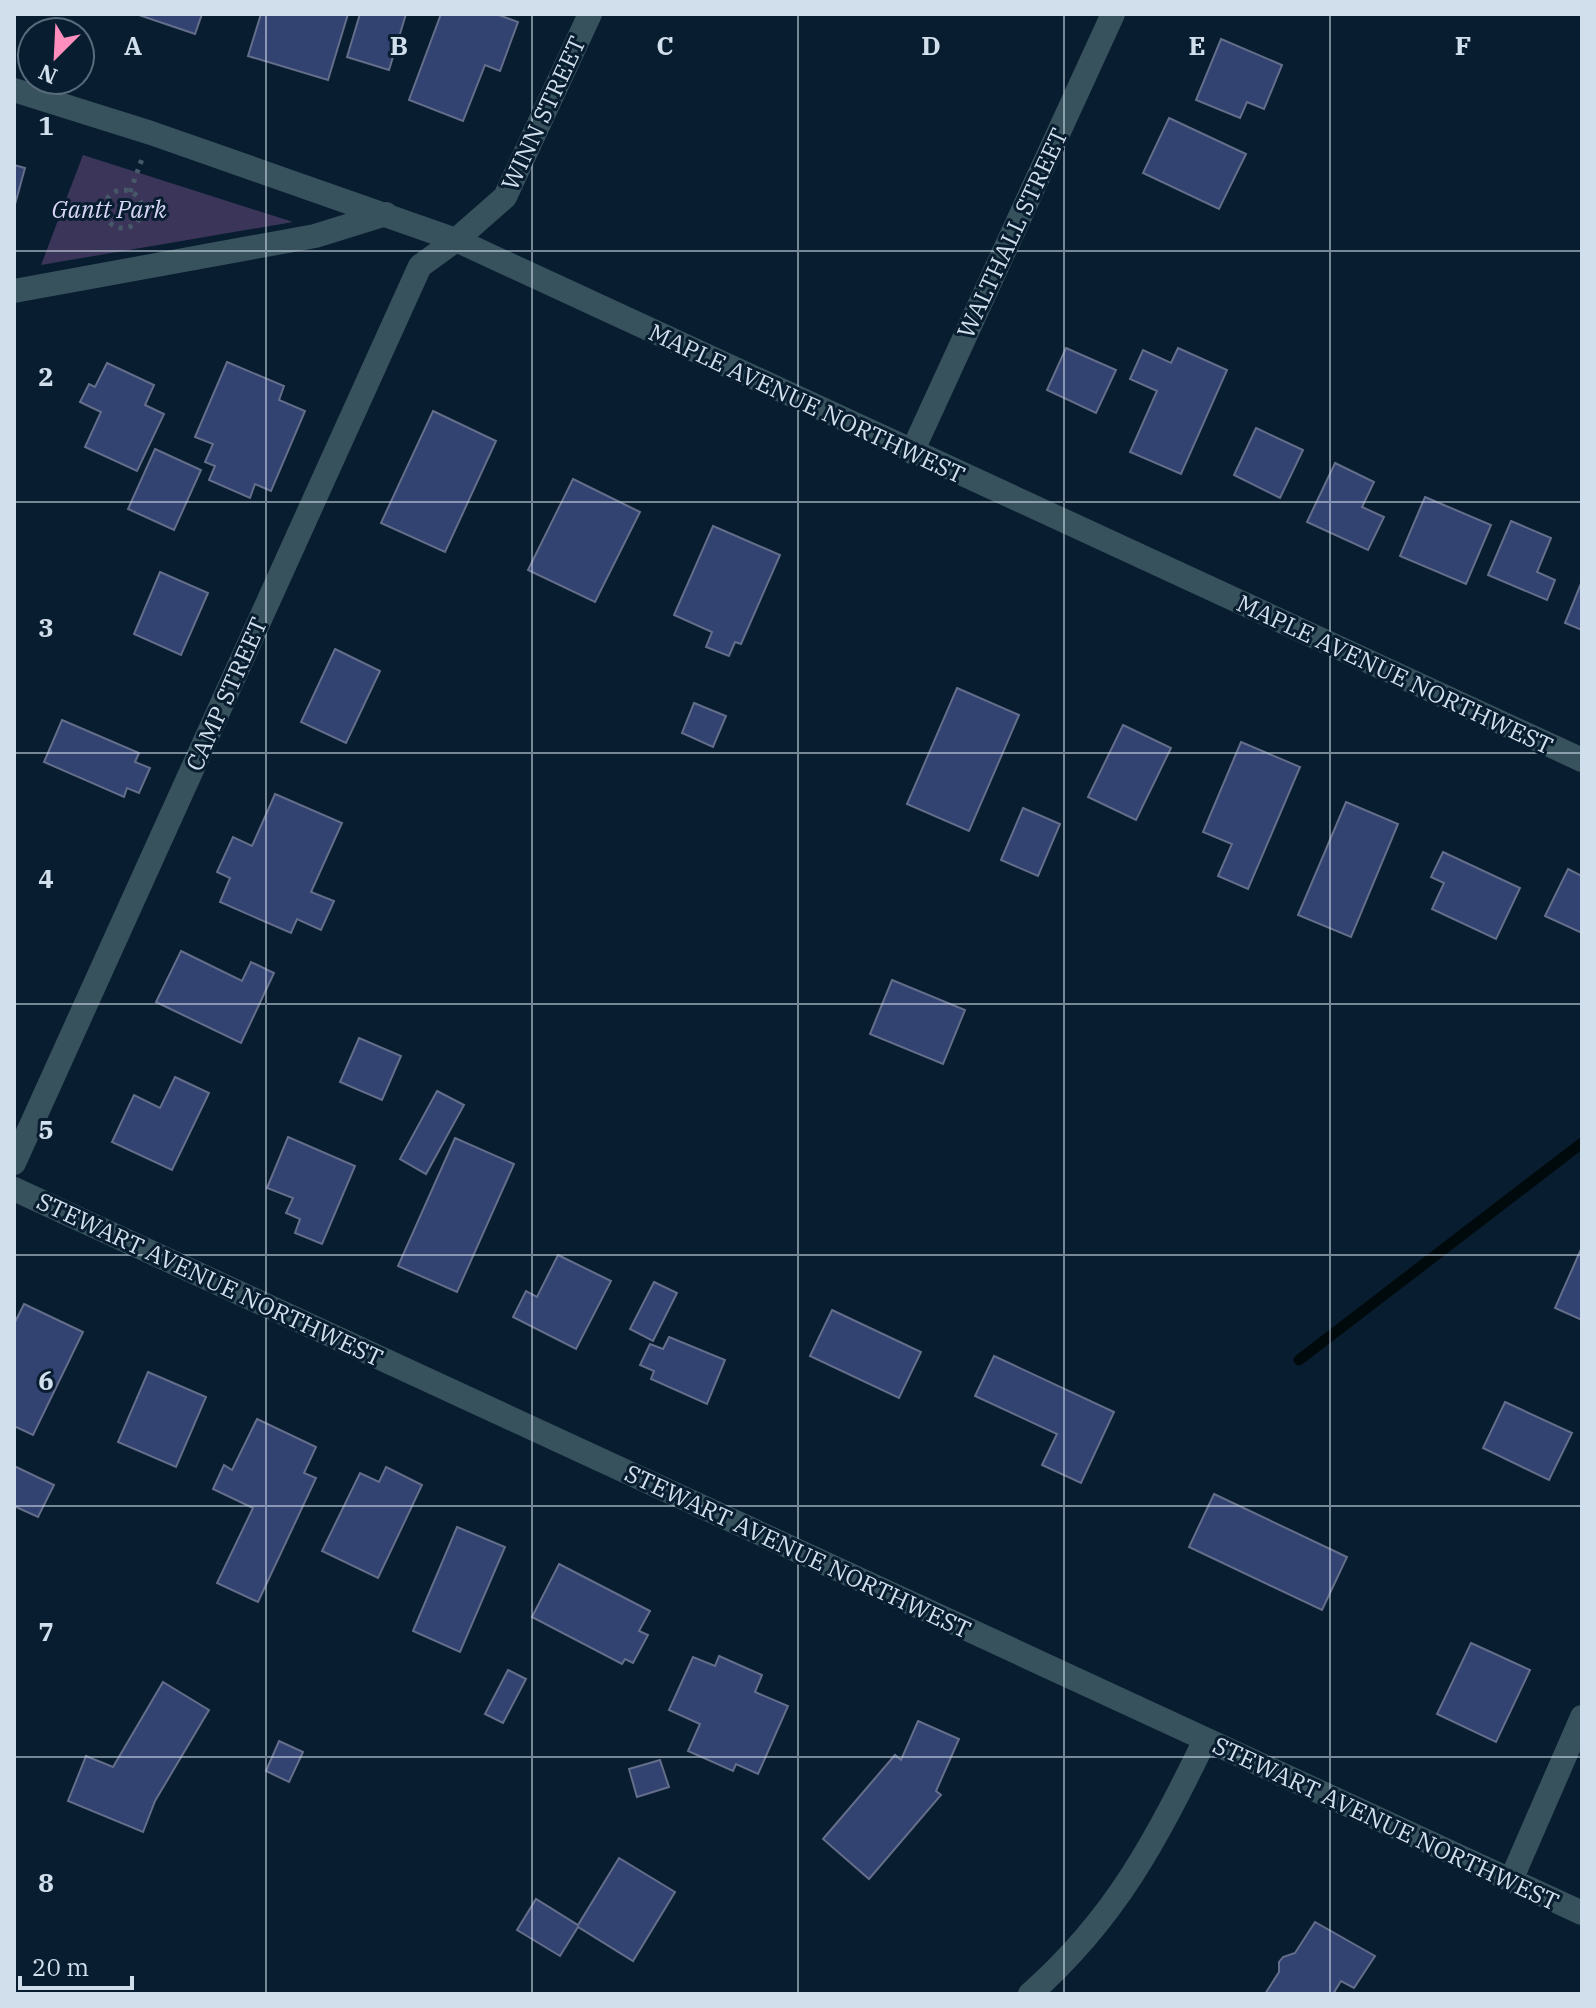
<svg xmlns="http://www.w3.org/2000/svg" width="1596" height="2008" font-family="'IBM Plex Serif',serif">
  <rect width="100%" height="100%" fill="#081e30"/>
  <polygon fill="#3a3559" points="83,155 293,222 41,265"/>
  <g fill="none" stroke-linecap="round" stroke-linejoin="round">
    <polyline stroke="#000a0c" stroke-width="11" points="1299,1360 1582,1143"/>
  </g>
  <g fill="#324271" stroke="#646e8a" stroke-width="2">
    <polygon points="136,14 202,14 195,34"/>
    <polygon points="261,14 348,14 328,80 248,56"/>
    <polygon points="360,14 406,14 389,70 347,57"/>
    <polygon points="441,14 496,14 518,22 500,71 485,65 463,121 409,100"/>
    <polygon points="1221,39 1282,65 1264,109 1247,102 1240,118 1196,100"/>
    <polygon points="1169,118 1246,154 1219,209 1143,173"/>
    <polygon points="14,165 25,168 14,208"/>
    <polygon points="1066,348 1116,370 1096,413 1047,390"/>
    <polygon points="1178,348 1227,370 1181,474 1130,452 1157,391 1130,379 1143,350 1171,363"/>
    <polygon points="227,362 284,386 279,400 305,411 271,491 255,484 250,498 209,480 215,466 205,462 213,444 195,437"/>
    <polygon points="107,363 154,385 145,405 164,414 137,471 85,447 101,412 80,402 89,384 95,387"/>
    <polygon points="433,411 496,441 445,552 381,523"/>
    <polygon points="1256,428 1303,450 1280,498 1234,475"/>
    <polygon points="155,449 201,470 174,530 128,509"/>
    <polygon points="1335,463 1374,482 1362,507 1384,517 1368,550 1307,522"/>
    <polygon points="573,479 640,512 595,602 528,570"/>
    <polygon points="1425,497 1491,525 1466,584 1400,556"/>
    <polygon points="1511,521 1551,538 1537,572 1555,580 1547,600 1488,575"/>
    <polygon points="713,526 780,555 741,644 735,642 729,656 706,647 712,632 674,615"/>
    <polygon points="160,572 208,593 181,655 134,634"/>
    <polygon points="1582,581 1582,630 1565,623"/>
    <polygon points="335,649 380,671 346,743 301,722"/>
    <polygon points="957,688 1019,715 969,831 907,804"/>
    <polygon points="694,703 726,716 713,747 682,733"/>
    <polygon points="62,720 139,753 135,762 150,768 139,793 127,788 124,797 44,762"/>
    <polygon points="1123,725 1171,748 1136,820 1088,797"/>
    <polygon points="1241,742 1300,767 1248,889 1218,876 1232,844 1203,832"/>
    <polygon points="275,794 342,823 311,892 334,901 321,930 297,919 291,933 220,902 230,878 217,872 233,837 252,846"/>
    <polygon points="1346,802 1398,824 1351,937 1298,915"/>
    <polygon points="1023,808 1060,824 1038,876 1001,860"/>
    <polygon points="1443,852 1520,888 1496,939 1432,909 1444,883 1431,877"/>
    <polygon points="1568,869 1582,876 1582,933 1545,916"/>
    <polygon points="181,951 242,981 251,962 274,973 241,1043 156,1002"/>
    <polygon points="892,980 965,1010 943,1064 870,1034"/>
    <polygon points="359,1038 401,1056 382,1100 340,1082"/>
    <polygon points="175,1077 209,1093 172,1170 112,1142 134,1095 160,1108"/>
    <polygon points="437,1091 464,1105 426,1174 400,1159"/>
    <polygon points="288,1137 355,1166 322,1244 295,1233 300,1219 286,1213 293,1198 267,1188"/>
    <polygon points="455,1138 514,1164 457,1292 398,1266"/>
    <polygon points="1582,1247 1582,1320 1555,1308"/>
    <polygon points="558,1255 611,1281 576,1349 513,1317 526,1291 537,1297"/>
    <polygon points="654,1282 677,1293 653,1341 630,1329"/>
    <polygon points="24,1304 83,1332 33,1435 14,1426 14,1324"/>
    <polygon points="832,1310 921,1352 899,1398 810,1356"/>
    <polygon points="669,1337 725,1360 707,1404 651,1379 654,1371 640,1365 650,1344 663,1349"/>
    <polygon points="994,1356 1114,1412 1081,1483 1042,1465 1057,1434 975,1396"/>
    <polygon points="148,1372 206,1397 176,1467 118,1442"/>
    <polygon points="1505,1402 1572,1433 1549,1480 1483,1448"/>
    <polygon points="257,1419 316,1447 304,1473 316,1478 258,1602 217,1583 253,1508 213,1489 224,1465 232,1470"/>
    <polygon points="14,1466 54,1485 38,1517 14,1506"/>
    <polygon points="386,1467 422,1485 378,1578 322,1551 360,1473 379,1482"/>
    <polygon points="1214,1494 1347,1557 1322,1610 1189,1547"/>
    <polygon points="457,1527 505,1547 460,1652 413,1631"/>
    <polygon points="559,1564 650,1611 639,1631 648,1635 633,1663 625,1659 622,1664 532,1617"/>
    <polygon points="1471,1643 1530,1670 1496,1742 1437,1714"/>
    <polygon points="719,1656 762,1675 755,1692 788,1706 758,1774 736,1764 733,1771 688,1751 700,1724 669,1710 693,1657 715,1666"/>
    <polygon points="508,1670 526,1679 503,1723 485,1714"/>
    <polygon points="163,1682 209,1710 155,1801 143,1832 68,1801 86,1756 113,1767"/>
    <polygon points="918,1721 959,1739 936,1791 941,1795 869,1879 823,1839 895,1755 901,1760"/>
    <polygon points="279,1741 303,1752 289,1782 266,1771"/>
    <polygon points="660,1760 669,1787 637,1797 629,1769"/>
    <polygon points="619,1858 675,1892 633,1961 578,1927 560,1956 517,1930 536,1899 578,1925"/>
    <polygon points="1315,1922 1375,1956 1354,1988 1341,1981 1333,1994 1265,1994 1279,1972 1279,1962 1283,1957 1295,1953"/>
  </g>
  <g fill="none" stroke-linecap="round" stroke-linejoin="round">
    <g stroke="#465969" stroke-width="5" stroke-dasharray="4 6" stroke-linecap="butt">
      <circle cx="123" cy="209" r="19"/>
      <polyline points="130,192 142,159"/>
    </g>
    <g stroke="#37525d" stroke-width="24">
      <polyline points="14,90 151,133 456,240 1582,760"/>
      <polyline points="14,291 315,236 386,214"/>
      <polyline points="912,452 1113,14"/>
      <polyline points="14,1163 420,266 456,240 505,197 590,14"/>
      <polyline points="14,1189 1582,1913"/>
      <polyline points="1511,1880 1582,1717"/>
      <path d="M 1030,1994 C 1116,1918 1156,1840 1205,1740"/>
    </g>
  </g>
  <path fill="none" stroke="#d1deeb" stroke-width="2" stroke-opacity="0.55" d="M 266,14 L 266,1994M 532,14 L 532,1994M 798,14 L 798,1994M 1064,14 L 1064,1994M 1330,14 L 1330,1994M 14,251 L 1582,251M 14,502 L 1582,502M 14,753 L 1582,753M 14,1004 L 1582,1004M 14,1255 L 1582,1255M 14,1506 L 1582,1506M 14,1757 L 1582,1757"/>
  <g text-anchor="middle" dominant-baseline="central" stroke-width="6" stroke-linejoin="round" paint-order="stroke">
    <g font-size="24" fill="#d1deeb" stroke="#081e30">
      <text transform="translate(543 113) rotate(-65)">WINN STREET</text>
      <text transform="translate(1012 233) rotate(-65)">WALTHALL STREET</text>
      <text transform="translate(807 403) rotate(25)">MAPLE AVENUE NORTHWEST</text>
      <text transform="translate(1395 674) rotate(25)">MAPLE AVENUE NORTHWEST</text>
      <text transform="translate(226 694) rotate(-66)">CAMP STREET</text>
      <text transform="translate(210 1279) rotate(25)">STEWART AVENUE NORTHWEST</text>
      <text transform="translate(798 1551) rotate(25)">STEWART AVENUE NORTHWEST</text>
      <text transform="translate(1386 1823) rotate(25)">STEWART AVENUE NORTHWEST</text>
    </g>
    <g font-size="24" font-style="italic" fill="#d8d5f6" stroke="#081e30">
      <text x="109" y="209">Gantt Park</text>
    </g>
  </g>
  <g font-size="26" text-anchor="middle" font-weight="bold" fill="#d1deeb" stroke="#081e30" stroke-width="6" stroke-linejoin="round" paint-order="stroke">
    <text x="133" y="55">A</text>
    <text x="399" y="55">B</text>
    <text x="665" y="55">C</text>
    <text x="931" y="55">D</text>
    <text x="1197" y="55">E</text>
    <text x="1463" y="55">F</text>
    <text x="46" y="135">1</text>
    <text x="46" y="386">2</text>
    <text x="46" y="637">3</text>
    <text x="46" y="888">4</text>
    <text x="46" y="1139">5</text>
    <text x="46" y="1390">6</text>
    <text x="46" y="1641">7</text>
    <text x="46" y="1892">8</text>
  </g>
  <rect width="1596" height="2008" fill="none" stroke="#d1deeb" stroke-width="32"/>
  <g transform="translate(56 56) rotate(204)"><circle r="38" fill="#081e30" stroke="#586b7b" stroke-width="2"/>
  <path d="M0-6L14 30L0 20L-14 30Z" fill="#fe8ebd"/>
  <text y="-12" font-size="22" font-weight="bold" text-anchor="middle" fill="#d1deeb">N</text>
  </g>
  <path d="M20 1976v12h112v-12" fill="none" stroke="#d1deeb" stroke-width="4"/>
  <text x="32" y="1976" font-size="24" fill="#d1deeb" stroke="#081e30" stroke-width="6" paint-order="stroke">20 m</text>
</svg>
